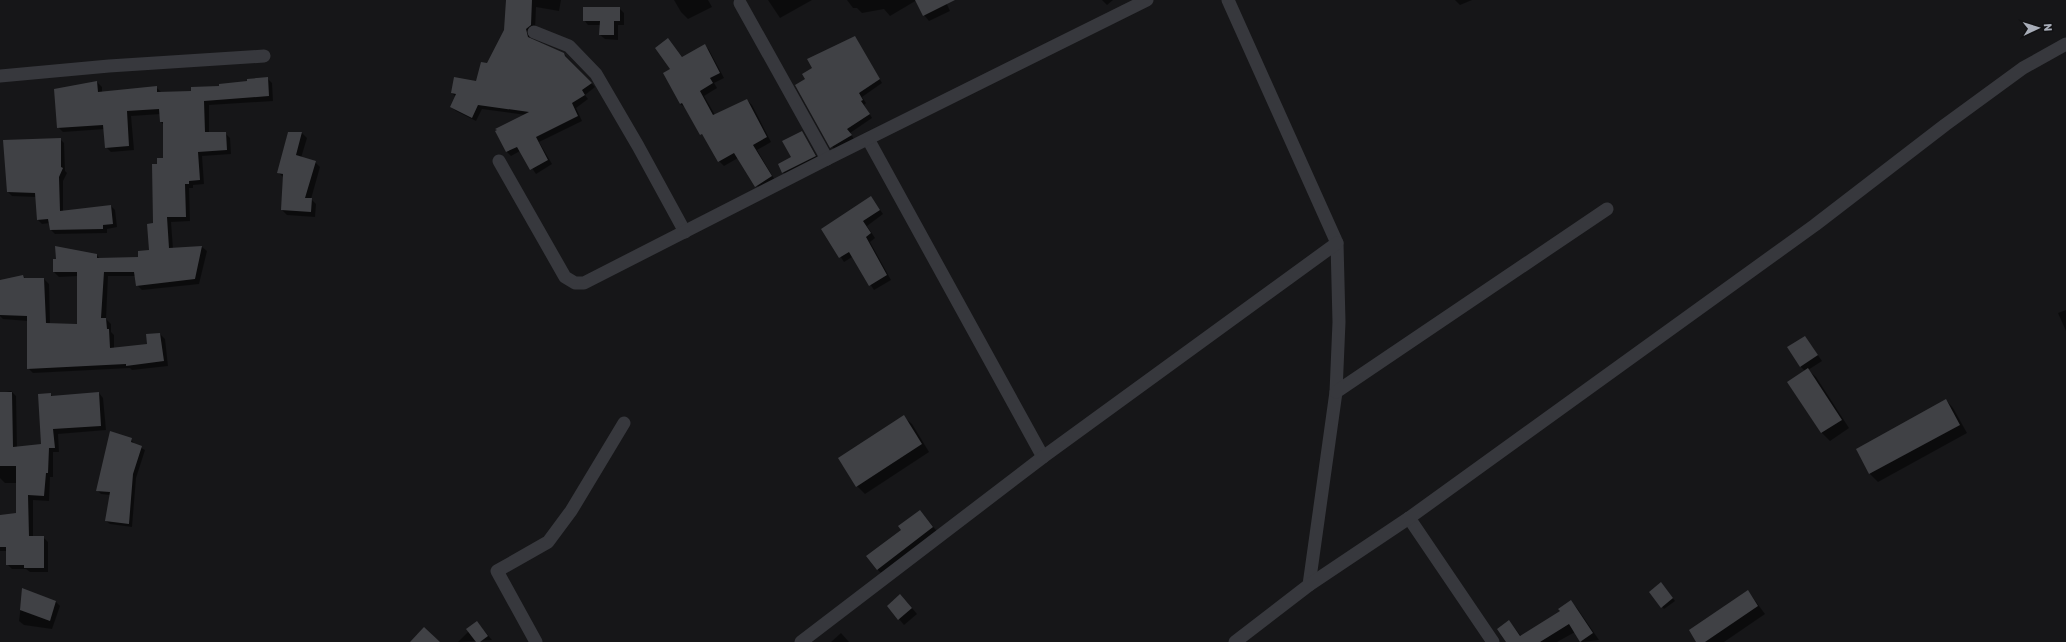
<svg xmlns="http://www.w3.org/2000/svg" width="2066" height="642" font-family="Rubik,sans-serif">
  <rect width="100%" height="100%" fill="#161618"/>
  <g fill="#0007">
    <polygon points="507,0 561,0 559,11 536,7 535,30 531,33 530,38 564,54 595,87 585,95 588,99 576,108 582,121 539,142 552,164 536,174 520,151 511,156 506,151 526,115 482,109 476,121 456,111 451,107 456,97 452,93 477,82 488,64 505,30"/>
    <polygon points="674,0 708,0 712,7 688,19 681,12"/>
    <polygon points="768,0 812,0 780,18"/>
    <polygon points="847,0 945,0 950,11 929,21 924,15 917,0 890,16 884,9 862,13 857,8 853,8"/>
    <polygon points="1102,0 1113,0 1107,5"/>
    <polygon points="1455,0 1472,0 1460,5"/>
    <polygon points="619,8 624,13 624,25 618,25 618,40 605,39 600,35 600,25 588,25 584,20"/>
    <polygon points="855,37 882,83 862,97 866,103 864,105 872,118 850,133 854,139 835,151 796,85 806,79"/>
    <polygon points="668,39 683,58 705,45 709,50 724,78 714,83 717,88 704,96 715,115 747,100 752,105 771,142 757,150 776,182 761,191 738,158 724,166 719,161 686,108 680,104 672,70"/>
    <polygon points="267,78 272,83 273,101 209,105 209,133 225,133 230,138 231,154 202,156 204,184 193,185 193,188 189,188 190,221 171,222 173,249 202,247 207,251 199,284 142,290 137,285 135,276 108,276 106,319 111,324 111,332 114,335 114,349 148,345 147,335 160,334 165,339 168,366 132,370 130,368 33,373 28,368 28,321 3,319 0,316 0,281 23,276 26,279 44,279 49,284 50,324 78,325 78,276 59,277 54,272 97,255 100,259 139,258 150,251 154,224 158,165 164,159 164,125 161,122 161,114 131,116 134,150 111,152 106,147 105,129 63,132 58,127 97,82 102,87 102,93 156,87 161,92 192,92"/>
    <polygon points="802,132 819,160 787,176 783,172 792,158"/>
    <polygon points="288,133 302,133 307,138 301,158 315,162 320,167 311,199 316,204 315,217 287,215 282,210 283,177 278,172"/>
    <polygon points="60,139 64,143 65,171 67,173 63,181 63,212 111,206 115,210 117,227 107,229 107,233 55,234 51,230 50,223 42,224 38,220 36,197 12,196 8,192 4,141"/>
    <polygon points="871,197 883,214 867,226 875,238 870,242 891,280 874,290 852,257 844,262 822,229"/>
    <polygon points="2066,310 2066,331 2058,313"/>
    <polygon points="1805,337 1822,361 1808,370 1816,377 1849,428 1830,441 1822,433 1789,382 1805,371 1800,366"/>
    <polygon points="11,391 16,396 17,448 42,445 50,394 53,397 99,393 103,398 106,430 58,434 59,452 53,452 53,477 50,477 49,501 33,500 33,537 43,537 48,542 48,572 30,572 26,569 12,569 7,564 7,551 0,551 0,516 17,514 17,483 5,483 0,478 0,393"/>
    <polygon points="1946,400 1953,408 1967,433 1878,482 1870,474 1857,449"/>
    <polygon points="904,417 912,424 929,452 865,494 857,486"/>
    <polygon points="131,439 134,444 145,450 136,478 132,527 110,524 106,521 110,495 101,494 97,490"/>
    <polygon points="920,511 940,535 885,577 877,569 902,530"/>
    <polygon points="1663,586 1675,601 1664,609 1650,592"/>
    <polygon points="23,589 56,602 60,606 52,629 24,625 19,621"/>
    <polygon points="1748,591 1765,614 1724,642 1698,642"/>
    <polygon points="906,601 917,614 904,625 888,606"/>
    <polygon points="1570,601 1577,608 1599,640 1582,642 1575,632 1557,642 1508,642 1509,621 1521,636 1561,611"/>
    <polygon points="477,622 492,640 458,642 469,631"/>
    <polygon points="841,633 849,642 831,642"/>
  </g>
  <g fill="#404145">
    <polygon points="506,0 532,0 531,25 526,29 528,37 564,53 565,56 592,83 582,90 585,95 572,103 578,116 536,137 548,160 530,170 517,147 506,152 495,131 497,130 495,129 529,112 478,105 472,118 450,107 456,94 451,93 454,77 476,81 481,62 487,63 504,30"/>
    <polygon points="915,0 955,0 923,16"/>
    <polygon points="583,7 620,7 620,21 614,21 614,35 599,35 600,21 583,21"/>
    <polygon points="855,36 880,79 859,93 863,100 861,101 870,114 847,129 852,135 830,148 795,85 805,79 802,74 812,68 807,59"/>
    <polygon points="668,38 682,57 705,44 720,73 710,78 713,83 700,91 713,115 747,99 767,137 753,145 772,176 755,187 734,153 718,162 702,134 700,135 682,103 680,104 663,73 670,69 655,48"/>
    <polygon points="268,77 269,96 204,101 205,132 226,132 227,150 198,152 200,180 189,181 189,184 185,184 186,217 167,217 169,248 202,246 195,279 136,286 134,272 104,272 101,318 106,318 107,329 109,329 110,348 147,344 146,334 160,333 164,361 126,366 126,364 27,369 27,316 0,315 0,280 23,275 24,278 44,278 46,323 77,324 77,272 53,272 53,259 56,259 55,246 97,254 97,258 138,257 138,251 149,250 147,224 153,223 152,164 157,164 157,158 163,158 163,122 160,122 159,109 127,111 129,146 105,148 103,125 57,128 54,89 97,81 98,92 157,86 157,92 191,91 191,87 219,86 219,84 247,81 247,79"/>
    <polygon points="802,131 816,156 782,173 778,164 791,157 782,141"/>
    <polygon points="288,132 302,132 296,155 316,161 305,198 312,198 311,212 281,210 283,174 277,173"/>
    <polygon points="61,138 61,167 63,168 59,177 60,211 111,205 113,224 103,225 103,229 50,230 48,219 37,220 35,193 7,192 3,140"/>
    <polygon points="871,196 880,210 863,221 871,233 866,237 887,275 869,286 849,252 839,258 821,229"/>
    <polygon points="1805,336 1818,355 1800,367 1787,347"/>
    <polygon points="1808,368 1842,420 1821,433 1787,382"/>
    <polygon points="0,392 12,392 13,447 41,444 38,394 51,393 51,396 99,392 101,426 53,429 55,448 49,448 48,473 46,473 44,496 28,495 29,536 44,536 44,568 24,568 24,565 6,565 6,547 0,547 0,515 16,513 16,466 0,466"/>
    <polygon points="1946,399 1960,425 1869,474 1856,449"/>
    <polygon points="904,415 922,444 856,487 838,458"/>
    <polygon points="110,431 132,438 131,442 142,446 133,474 129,524 105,521 110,492 96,491"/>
    <polygon points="920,510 933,527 877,570 866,556 901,530 898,526"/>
    <polygon points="1661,582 1673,598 1661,608 1649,592"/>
    <polygon points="22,588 56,601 50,621 20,610"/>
    <polygon points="1748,590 1758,606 1705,642 1696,642 1689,630"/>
    <polygon points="900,594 912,608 898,620 887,606"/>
    <polygon points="1571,600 1593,633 1580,642 1569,624 1540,642 1506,642 1497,629 1509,620 1520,636 1560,611 1558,609"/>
    <polygon points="477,621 488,636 480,642 476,642 466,629"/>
    <polygon points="424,627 440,642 410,642"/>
  </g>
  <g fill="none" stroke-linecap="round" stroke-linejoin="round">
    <g stroke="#37383d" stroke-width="13">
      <polyline points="1228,0 1337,243 1339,322 1336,392 1309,585"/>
      <polyline points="740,3 827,159"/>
      <polyline points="534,32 569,46 596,74 638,146 685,232"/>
      <polyline points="0,76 109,66 264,56"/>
      <polyline points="868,139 1043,457"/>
      <polyline points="499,161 565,277 575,283 584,283 827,159 1147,0"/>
      <polyline points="1336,392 1607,209"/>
      <polyline points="1409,518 1493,642"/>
      <polyline points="536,642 497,571 548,542 571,511 624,423"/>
      <polyline points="801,642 1043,457 1337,243"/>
      <polyline points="1235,642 1309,585 1409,518 1815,225 1945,125 2023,68 2066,44"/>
    </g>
  </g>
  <g transform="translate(2038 28) rotate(86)" stroke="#111113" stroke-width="3" paint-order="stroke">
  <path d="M0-3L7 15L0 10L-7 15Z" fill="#a8adb8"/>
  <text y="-6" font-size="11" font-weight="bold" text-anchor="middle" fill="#a8adb8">N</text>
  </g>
</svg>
